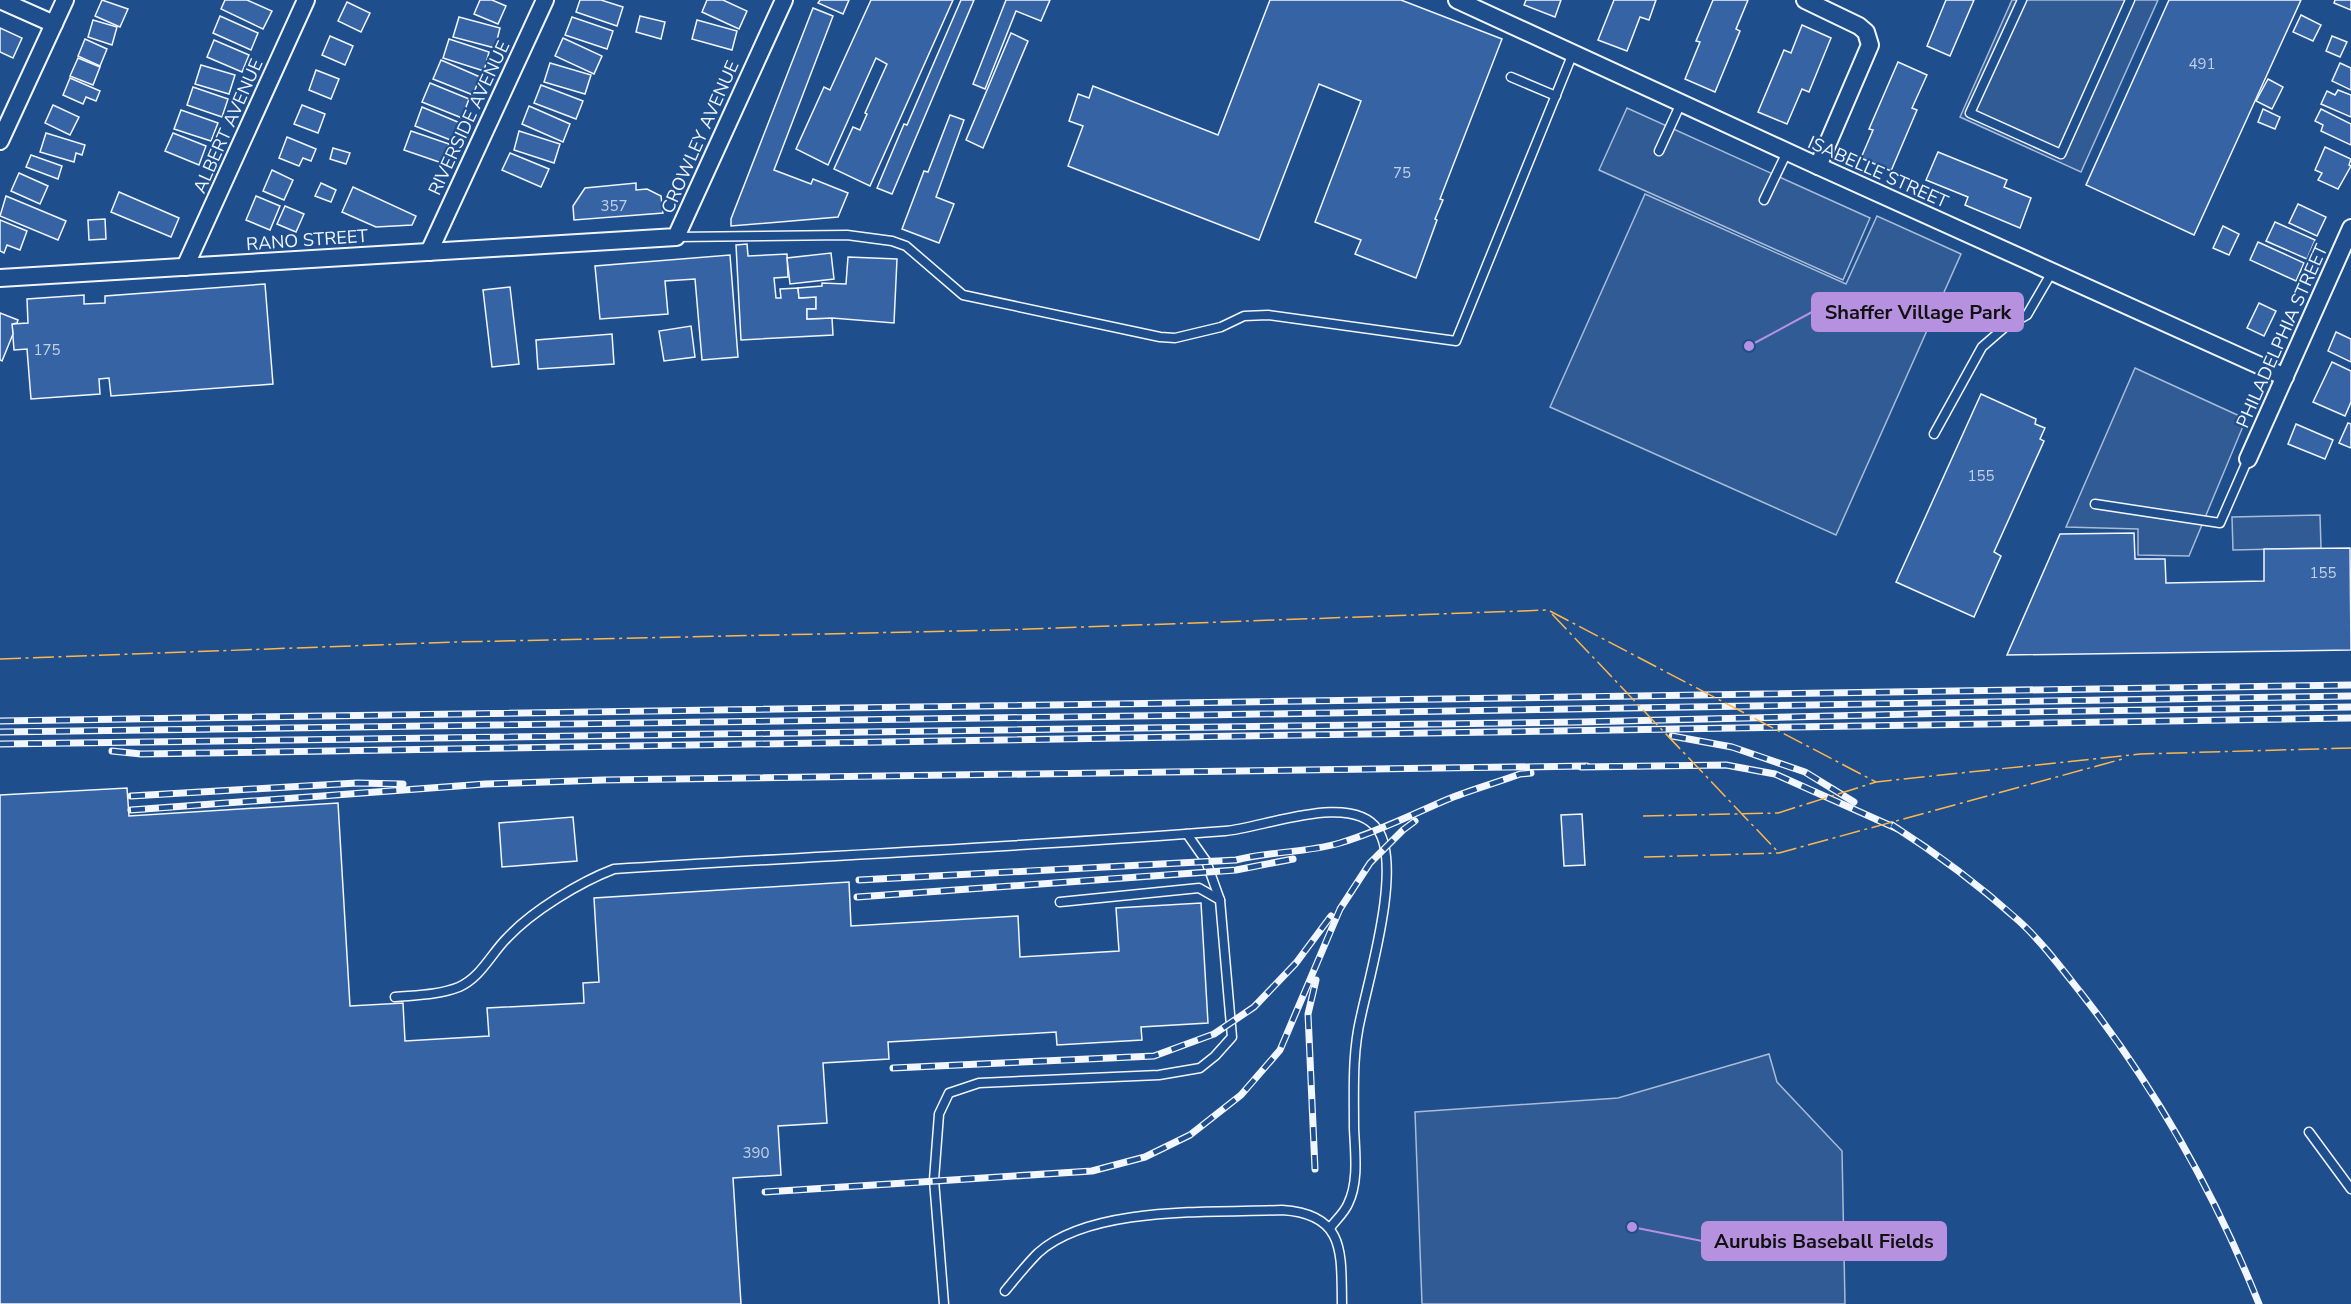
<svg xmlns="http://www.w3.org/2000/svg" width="2351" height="1304" font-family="'Nunito Sans',sans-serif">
  <rect width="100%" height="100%" fill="#1f4e8c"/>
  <g fill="#305b95" stroke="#a8bbd7" stroke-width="1.5">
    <polygon points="2012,0 2158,0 2081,172 1960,117"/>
    <polygon points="1627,108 1870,218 1843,280 1599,170"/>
    <polygon points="1645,194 1846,284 1877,216 1961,254 1836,535 1550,407"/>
    <polygon points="2135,368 2246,419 2189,556 2138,555 2138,529 2066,527"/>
    <polygon points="2320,515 2321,548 2233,550 2232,517"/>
    <polygon points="1769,1054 1777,1082 1842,1151 1845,1304 1422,1304 1415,1112 1618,1098"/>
  </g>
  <g fill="#3563a3" stroke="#f2f6ff" stroke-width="1.5">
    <polygon points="102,0 128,9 120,27 95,16"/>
    <polygon points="225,0 247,0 272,11 263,29 221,9"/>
    <polygon points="480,0 492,0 506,6 498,24 474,14"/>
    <polygon points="580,0 601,0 623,7 617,26 576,12"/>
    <polygon points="707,0 723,0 747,11 739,29 702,12"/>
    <polygon points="820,0 849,0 843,14 818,3"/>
    <polygon points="871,0 953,0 870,186 834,169 853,127 860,130 867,114 865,113 887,64 876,58 828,165 796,149 824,87 830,90"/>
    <polygon points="961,0 974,0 892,194 877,188 904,124 907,125"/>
    <polygon points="1006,0 1050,0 1041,21 1016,11 985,89 973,84"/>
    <polygon points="1270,0 1401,0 1502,39 1440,199 1443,200 1435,219 1437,220 1416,278 1355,254 1361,240 1315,222 1361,101 1319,84 1259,240 1068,166 1083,126 1069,121 1078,94 1089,98 1093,86 1218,135"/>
    <polygon points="1526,0 1561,0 1555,17 1524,5"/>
    <polygon points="1614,0 1656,0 1649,20 1640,17 1627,51 1598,40"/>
    <polygon points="1713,0 1748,0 1736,29 1740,31 1715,92 1685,79 1700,42 1696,41"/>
    <polygon points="1946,0 1974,0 1950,56 1927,46"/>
    <polygon points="2169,0 2301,0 2194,235 2086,185"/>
    <polygon points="2335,0 2351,0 2351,10 2334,3"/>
    <polygon points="347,2 370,13 361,32 338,21"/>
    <polygon points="813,8 833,16 774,170 811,184 813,179 848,193 838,217 731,226 731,219"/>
    <polygon points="2301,15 2321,25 2313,41 2293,32"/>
    <polygon points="220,16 258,33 251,50 213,33"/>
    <polygon points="640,16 665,22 661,39 636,32"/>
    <polygon points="459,17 500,28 495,48 453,37"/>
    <polygon points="572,17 613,31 607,49 565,35"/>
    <polygon points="93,20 117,27 112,45 88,37"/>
    <polygon points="697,20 737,31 732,50 692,39"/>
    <polygon points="1802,25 1831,38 1809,92 1802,89 1787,124 1758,112 1784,50 1791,53"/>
    <polygon points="0,28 22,38 13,58 0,52"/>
    <polygon points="1011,33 1028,41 983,148 966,140"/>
    <polygon points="330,36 353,46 345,65 322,55"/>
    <polygon points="2332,36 2347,42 2340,57 2326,51"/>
    <polygon points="563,38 602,56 594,74 555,56"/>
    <polygon points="85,39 107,49 100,66 78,56"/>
    <polygon points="449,39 489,52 484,71 443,58"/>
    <polygon points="214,40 249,55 242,72 207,57"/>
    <polygon points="78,58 100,67 93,85 70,76"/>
    <polygon points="441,60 480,77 473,95 433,79"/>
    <polygon points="1898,62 1927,75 1912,108 1917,110 1891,171 1861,158 1873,130 1869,129"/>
    <polygon points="550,63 591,75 585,94 544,82"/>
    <polygon points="2340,63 2351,68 2351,90 2332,81"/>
    <polygon points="201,65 235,75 229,94 195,84"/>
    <polygon points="316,70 339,79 331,99 309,90"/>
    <polygon points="70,78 100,91 96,101 86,97 83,104 63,95"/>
    <polygon points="2268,79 2283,87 2272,109 2256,101"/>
    <polygon points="430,83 469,99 462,118 422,102"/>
    <polygon points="541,85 583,101 576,119 534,103"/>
    <polygon points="193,87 228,99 222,117 187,105"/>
    <polygon points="2338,90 2351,95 2351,117 2321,104 2327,91 2335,95"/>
    <polygon points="53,105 79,117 70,135 45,123"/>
    <polygon points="302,105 325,114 318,133 294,124"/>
    <polygon points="529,106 570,124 563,142 522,124"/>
    <polygon points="422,107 460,123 453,141 415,126"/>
    <polygon points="2263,109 2280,117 2275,129 2258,122"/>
    <polygon points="2321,109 2351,124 2351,145 2321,131 2323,125 2315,121"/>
    <polygon points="181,110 218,123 211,141 174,129"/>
    <polygon points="950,115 964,120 936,197 954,204 939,243 902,229 924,171 928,172"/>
    <polygon points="411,131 449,144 442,163 404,150"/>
    <polygon points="519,131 560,144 554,163 514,150"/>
    <polygon points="46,133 85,145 82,155 76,153 74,162 40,152"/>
    <polygon points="173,133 206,146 199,165 165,151"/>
    <polygon points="287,137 316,149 311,161 303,158 299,166 279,158"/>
    <polygon points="2325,147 2351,159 2349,165 2351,166 2338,189 2318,180 2322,173 2315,170"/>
    <polygon points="333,148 350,153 346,164 330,159"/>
    <polygon points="1938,152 2007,180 2004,187 2031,198 2020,228 1965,205 1968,197 1926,180"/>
    <polygon points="510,153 549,169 541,187 502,170"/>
    <polygon points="31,155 62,166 58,179 26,167"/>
    <polygon points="272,170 293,180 284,200 263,191"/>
    <polygon points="19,173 48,186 40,204 11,191"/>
    <polygon points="321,183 336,190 331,202 315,196"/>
    <polygon points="636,183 636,190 647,189 661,196 663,213 574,220 573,206 585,188"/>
    <polygon points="353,187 416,216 412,225 376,227 342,212"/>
    <polygon points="119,192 179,218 171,237 111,212"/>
    <polygon points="6,196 66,221 58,240 0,216"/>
    <polygon points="256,196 280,206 270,230 246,220"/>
    <polygon points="2298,204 2326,217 2317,236 2289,223"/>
    <polygon points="285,206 304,214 296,232 277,224"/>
    <polygon points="105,219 106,239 89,240 88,220"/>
    <polygon points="0,220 27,231 20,250 7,245 4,253 0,251"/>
    <polygon points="2275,222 2315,240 2307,259 2266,241"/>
    <polygon points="2223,226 2239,234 2229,255 2213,248"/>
    <polygon points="2258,242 2304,263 2296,281 2250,260"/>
    <polygon points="747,244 748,256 787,254 788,277 774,278 776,298 781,298 780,289 798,288 799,298 816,297 816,309 807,309 807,319 832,318 833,335 741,340 736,245"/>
    <polygon points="831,253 834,279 790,284 787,258"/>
    <polygon points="730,255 738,357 702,360 695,279 665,281 668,314 600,319 595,266"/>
    <polygon points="848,257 897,259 894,323 832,318 807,319 807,309 816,309 816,297 799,298 798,288 822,286 822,283 846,284"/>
    <polygon points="265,284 273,384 111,396 109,378 99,379 100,394 31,399 27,349 14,350 12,324 28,323 27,299 84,295 84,304 105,303 105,296"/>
    <polygon points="510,287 519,364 492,367 483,290"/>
    <polygon points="2259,303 2276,311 2264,336 2247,328"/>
    <polygon points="0,313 18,320 17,323 12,324 13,334 2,361 0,360"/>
    <polygon points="691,326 695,357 664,361 659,331"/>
    <polygon points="2336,332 2351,339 2351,362 2328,351"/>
    <polygon points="612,334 614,364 538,369 536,340"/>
    <polygon points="2332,362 2351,371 2351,402 2345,416 2313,402"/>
    <polygon points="1981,394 2036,419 2035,424 2045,428 2040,439 2044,441 1994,552 2001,556 1974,617 1896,582"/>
    <polygon points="2348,423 2351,424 2351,448 2339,443"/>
    <polygon points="2296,424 2333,440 2325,459 2288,444"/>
    <polygon points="2134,533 2135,559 2165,559 2166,583 2264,581 2264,549 2350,548 2351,650 2007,655 2060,534"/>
    <polygon points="127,788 129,816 338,803 350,1006 403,1003 405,1041 489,1036 487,1008 584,1003 583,983 599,982 594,898 849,882 851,926 1018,916 1020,957 1119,951 1116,908 1201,903 1208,1023 1141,1027 1142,1040 1057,1045 1056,1032 888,1042 889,1059 823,1063 827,1123 778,1126 781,1175 733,1178 741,1304 0,1304 0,795"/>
    <polygon points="1582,814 1585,865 1564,866 1561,815"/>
    <polygon points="573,817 577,861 502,867 499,823"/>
  </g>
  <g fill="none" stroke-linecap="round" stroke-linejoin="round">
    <g stroke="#f2f6ff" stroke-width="11">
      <g id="service">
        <polyline points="2022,0 1970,113 2061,154 2130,0"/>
        <polyline points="1511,77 1556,96"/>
        <polyline points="1659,151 1681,103"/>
        <polyline points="1764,200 1787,152"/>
        <polyline points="676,237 847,235 892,241 906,246 963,295 1160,337 1175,338 1221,327 1244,316 1268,315 1456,341 1573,53"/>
        <polyline points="1934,434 1982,347 2005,327 2027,315 2052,272"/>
        <polyline points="2095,504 2220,523 2248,459"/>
        <polyline points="1187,834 1206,861 1220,900"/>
        <path d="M 395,997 C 416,995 439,995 459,987 C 481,977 491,954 507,938 C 532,911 580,882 614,869 C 818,856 1022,847 1225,831 C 1263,828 1352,791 1378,830 C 1402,866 1370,974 1361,1016 C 1352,1053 1354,1090 1354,1128 C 1355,1152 1359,1182 1348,1204 C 1344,1213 1336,1220 1330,1228"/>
        <polyline points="2309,1132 2351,1189"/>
        <path d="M 1005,1291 C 1015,1279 1026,1265 1038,1253 C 1091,1205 1214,1213 1282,1210 C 1346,1214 1341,1253 1342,1304"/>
        <polyline points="944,1304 934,1180 939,1114 949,1093 979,1083 1159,1075 1200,1068 1215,1056 1232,1037 1220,900 1199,888 1060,902"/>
      </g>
    </g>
    <g stroke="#f2f6ff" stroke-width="20">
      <g id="minor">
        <polyline points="0,0 54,24"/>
        <polyline points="1457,0 1818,166 2285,377"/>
        <polyline points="1805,0 1859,26 1866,32 1870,45 1818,166"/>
        <polyline points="0,141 65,0"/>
        <polyline points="429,252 545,0"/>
        <polyline points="185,267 306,0"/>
        <polyline points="0,278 676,237 784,0"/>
        <polyline points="2248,459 2351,228"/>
      </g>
    </g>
    <use href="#service" stroke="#1f4e8c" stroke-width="8"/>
    <use href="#minor" stroke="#1f4e8c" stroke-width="16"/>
    <g stroke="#f2f6ff" stroke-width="7">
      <g id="rail">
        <polyline points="0,721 2351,685"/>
        <polyline points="0,732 1202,715 2351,696"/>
        <polyline points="1672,736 1732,747 1805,772 1854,802"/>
        <polyline points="0,744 1579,722 1954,713 2351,707"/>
        <polyline points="112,751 141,754 2351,718"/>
        <polyline points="1581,767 1726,765 1775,774 1898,829"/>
        <polyline points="131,796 357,783 403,784"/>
        <polyline points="131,810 485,784 604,780 1587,766"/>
        <path d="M 1892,825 C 1936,853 1980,886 2019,921 C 2042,942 2062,969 2081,993 C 2154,1086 2215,1194 2259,1304"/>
        <path d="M 859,880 L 1236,860 C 1270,851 1306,853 1340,843 C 1377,832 1411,815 1446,800 C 1470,790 1496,783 1520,774 L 1531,773"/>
        <polyline points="857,897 1236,870 1293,859"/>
        <polyline points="893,1068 1154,1056 1214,1034 1254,1007 1296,963 1331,916"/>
        <polyline points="1315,1169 1308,1014 1316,980"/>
        <polyline points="765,1192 1092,1171 1145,1157 1190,1135 1241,1095 1280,1050 1340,909 1370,863 1403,830 1415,821"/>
      </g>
    </g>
    <use href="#rail" stroke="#1f4e8c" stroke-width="4.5" stroke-dasharray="14" stroke-linecap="butt"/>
    <g stroke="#ffb74d" stroke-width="1.5" stroke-dasharray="21 4.5 3 4.5" stroke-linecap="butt">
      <polyline points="1552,614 1779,853"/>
      <polyline points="0,659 455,642 1002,630 1548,610 1876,782 2140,754 2351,748"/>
      <polyline points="1643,816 1778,813 1876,782"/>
      <polyline points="1644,857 1779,853 2126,758"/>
    </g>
  </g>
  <g text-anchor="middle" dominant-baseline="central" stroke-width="4.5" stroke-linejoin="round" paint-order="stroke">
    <g font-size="15" fill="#c3d1e8">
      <text x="2202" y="64">491</text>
      <text x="1402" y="173">75</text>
      <text x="614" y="206">357</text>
      <text x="47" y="350">175</text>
      <text x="1981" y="476">155</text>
      <text x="2323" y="573">155</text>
      <text x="756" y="1153">390</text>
    </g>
    <g font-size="18" fill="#f2f6ff" stroke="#1f4e8c">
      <text transform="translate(469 118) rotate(-65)">RIVERSIDE AVENUE</text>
      <text transform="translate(228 126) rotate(-66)">ALBERT AVENUE</text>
      <text transform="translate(700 137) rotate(-66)">CROWLEY AVENUE</text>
      <text transform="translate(1878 172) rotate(24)">ISABELLE STREET</text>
      <text transform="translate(307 240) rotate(-4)">RANO STREET</text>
      <text transform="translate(2282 336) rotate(-66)">PHILADELPHIA STREET</text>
    </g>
  </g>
  <path fill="none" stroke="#b691df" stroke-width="2" d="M1749 346L1812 312M1632 1227L1702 1241"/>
  <g fill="#b691df" stroke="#1f4e8c" stroke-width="2">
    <circle cx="1749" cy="346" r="6"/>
    <circle cx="1632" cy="1227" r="6"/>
  </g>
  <g fill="#b691df" stroke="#b691df" stroke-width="2">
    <rect x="1812" y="293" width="211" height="38" rx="6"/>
    <rect x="1702" y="1222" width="244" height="38" rx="6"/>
  </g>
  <g font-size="20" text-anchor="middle" font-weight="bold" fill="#111">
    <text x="1918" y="319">Shaffer Village Park</text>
    <text x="1824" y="1248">Aurubis Baseball Fields</text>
  </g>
</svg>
